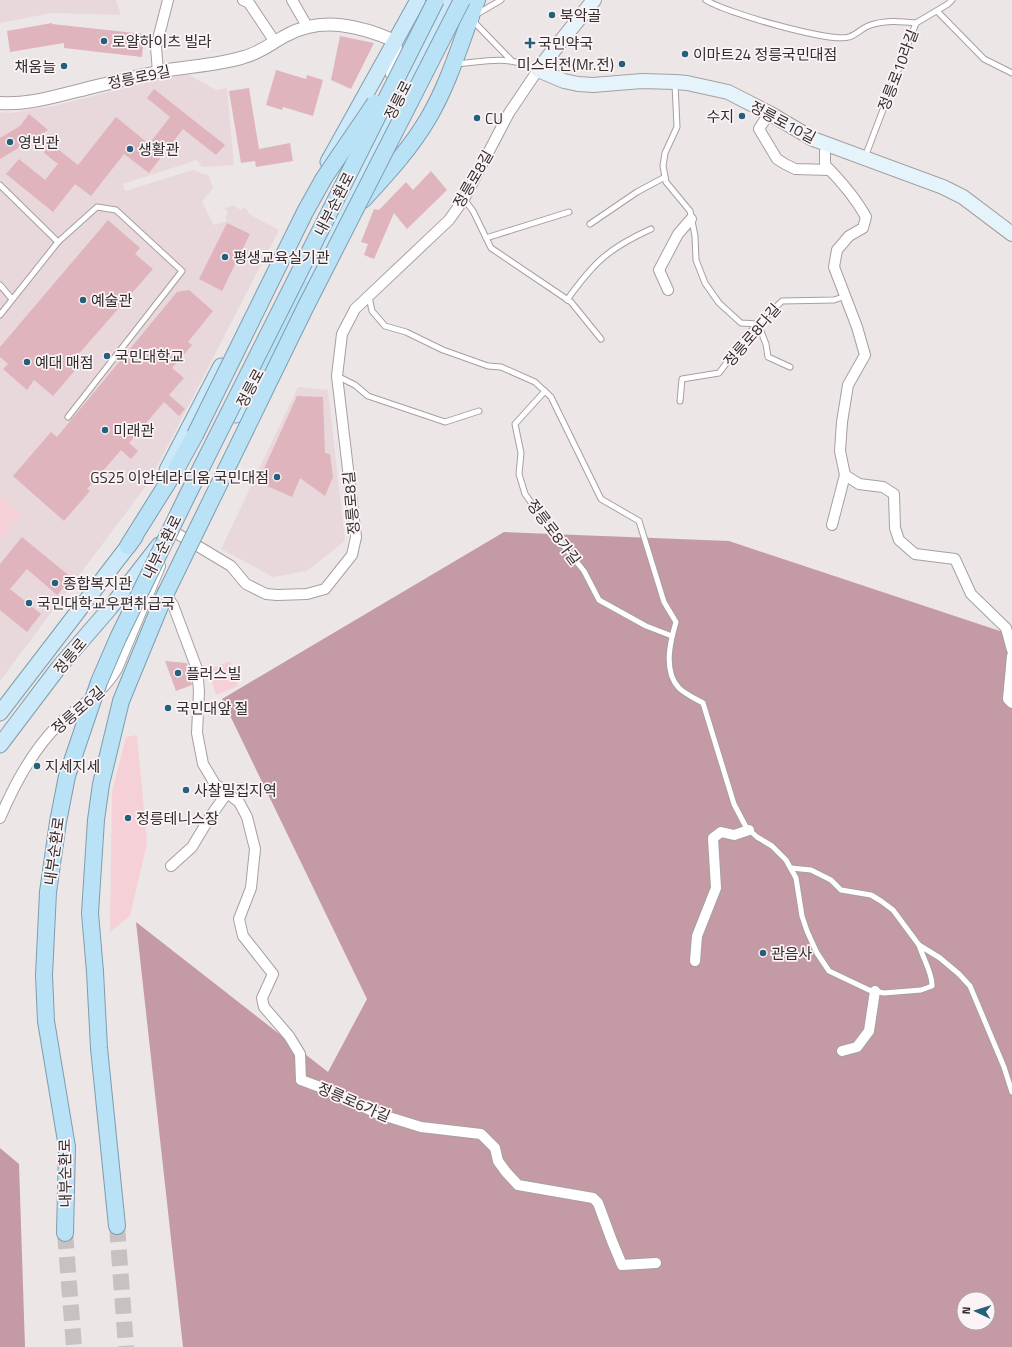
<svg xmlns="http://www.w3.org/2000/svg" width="1012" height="1347" font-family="'Titillium Web','Noto Sans KR',sans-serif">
  <rect width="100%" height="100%" fill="#ede6e7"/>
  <g fill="#e9d8db">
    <polygon points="0,0 116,0 121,15 52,13 0,23"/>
    <polygon points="188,74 216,90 227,88 234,165 202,167 197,160 123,184 125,191 193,170 209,176 213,188 202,202 214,225 227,221 225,217 228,213 223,205 226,208 232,205 241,210 245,207 249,214 279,230 149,482 0,681 0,112 10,113 53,106 145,83"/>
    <polygon points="298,387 328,390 345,541 307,571 273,577 221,549"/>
  </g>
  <g fill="#f5d0d7">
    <polygon points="0,497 21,514 0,539"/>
    <polygon points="230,661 238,686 216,695 208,670"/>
    <polygon points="137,735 147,843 130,916 110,932 112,792 126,737"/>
  </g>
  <g fill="#c49ba4" fill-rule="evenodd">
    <path d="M 504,532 L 729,541 L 1012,635 L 1012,1347 L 183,1347 L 136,922 L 328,1072 L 367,999 L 222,699 ZM 964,1299 L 988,1299 L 988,1323 L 964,1323 Z"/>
    <polygon points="0,1148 19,1164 25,1347 0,1347"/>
  </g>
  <g fill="#dfb4bd">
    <polygon points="52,23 52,24 144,34 142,57 64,48 64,43 10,52 7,31"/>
    <polygon points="340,36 374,43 351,89 331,80"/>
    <polygon points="276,70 306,79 307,75 323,80 313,116 283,107 282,110 266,105"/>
    <polygon points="249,88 259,149 290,143 293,161 256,167 255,161 241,163 229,91"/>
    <polygon points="154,89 225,145 216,155 183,129 149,173 124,154 91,196 75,184 53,212 6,174 19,159 45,180 58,164 44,153 45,151 32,140 0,159 0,138 20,126 29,114 48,130 40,135 78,165 116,117 149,144 170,117 147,98"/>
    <polygon points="431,171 447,190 407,229 394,213 374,259 364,255 368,244 361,242 374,209 379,210 406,182 413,190"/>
    <polygon points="108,220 140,248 135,254 153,269 76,357 82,362 53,396 34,380 27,390 3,369 8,364 0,357 0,347"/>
    <polygon points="227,223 250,234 222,291 199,279"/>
    <polygon points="189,290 213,311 188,342 192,345 172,368 184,378 169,395 185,409 179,416 164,402 129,443 138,451 131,459 121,450 87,489 90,491 64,521 13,476 51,432 57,437 177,292"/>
    <polygon points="297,396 323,397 325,453 330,454 333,477 325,496 300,478 292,497 258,482"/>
    <polygon points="22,537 72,578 57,595 27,569 10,589 41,614 27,632 0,610 0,564"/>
    <polygon points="165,661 187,663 192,685 176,691"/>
  </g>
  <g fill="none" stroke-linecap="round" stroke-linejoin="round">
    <g stroke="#c7c1c2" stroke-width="16" stroke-dasharray="16 8" stroke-linecap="butt">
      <polyline points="117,1226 126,1347"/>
      <polyline points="65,1233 74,1347"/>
    </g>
    <g stroke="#a79fa1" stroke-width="7">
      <g id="service">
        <polyline points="501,0 477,14 475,23 511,60"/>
        <path d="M 706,0 C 723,12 831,43 849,37 C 856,35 861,29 868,26 C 884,20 899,21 916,23"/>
        <polyline points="937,11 984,59 1012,73"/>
        <path d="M 457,64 C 489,61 508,55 538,70"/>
        <polyline points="675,84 677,127 665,153 663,166 666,182 690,211 695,236 696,260 705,283 719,303 741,323 758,324 766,344 768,357 790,367"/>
        <polyline points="865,157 916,23 948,4 952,0"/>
        <polyline points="0,185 58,242 97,207 116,210 182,271 68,417"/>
        <polyline points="464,199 473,211 491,248 571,302 601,339"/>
        <polyline points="590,224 637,192 665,177"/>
        <polyline points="486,238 569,212"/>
        <polyline points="0,285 12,299"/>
        <path d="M 369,297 L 372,311 L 385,326 L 406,332 L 443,350 L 488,366 L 501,367 L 535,382 L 551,397 L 601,499 L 639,521 L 664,602 L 676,622 C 670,642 663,671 679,688 C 685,694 696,699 703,703 L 734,804 L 746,827 L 757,837 L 772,846 L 786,860 L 796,878 L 802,916 L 807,931 L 817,953 L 829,971 L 869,990 L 884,993 L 921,990 L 932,986 C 933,975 923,958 919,945 L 940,958 L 959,974 L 970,986 L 1004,1067 L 1012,1092"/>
        <path d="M 567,300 C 594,262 609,248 651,229"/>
        <polyline points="0,315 58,242"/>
        <polyline points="337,376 355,385 368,396 445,422 479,411"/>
        <polyline points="545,391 515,424 521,453 519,474 525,494 551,530 584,571 599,600 646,626 672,636"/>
        <polyline points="680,401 682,379 719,373 749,333 782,301 834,300 846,296"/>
        <polyline points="791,868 811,870 831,880 841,890 871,895 881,901 893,910 919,945"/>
      </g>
    </g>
    <g stroke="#a79fa1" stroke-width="12">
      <g id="minor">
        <polyline points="243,0 249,3 275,42"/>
        <polyline points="292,0 307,26"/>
        <polyline points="158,72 156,47 168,0"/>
        <polyline points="769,113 759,129 777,159 785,164 795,169 830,170"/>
        <path d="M 827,144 L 825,152 L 825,165 C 841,181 855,197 866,217 L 863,228 L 849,236 L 837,250 L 834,267 L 857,327 L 865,355 L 848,385 L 842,422 L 840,451 L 845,475 L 859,484 L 883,487 L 894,494 L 895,528 L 899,540 L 915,554 L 955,559 L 971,594 L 1006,628 L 1012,650"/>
        <polyline points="668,290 659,270 678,234 691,219"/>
        <polyline points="832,525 845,475"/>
        <polyline points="169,535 171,530 231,566 246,584 266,594 277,595 307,594 325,589 352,555 356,537 337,376 342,334 355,309 449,220 464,199 509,113 538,70"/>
        <polyline points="163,591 173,605 197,669 199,691 197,733 203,764 215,784 239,802 247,817 255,849 251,888 239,919 243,936 273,974 262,998 264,1007 289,1036 300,1054 301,1080 336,1093 376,1113 421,1127 481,1134 495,1148 498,1161 506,1172 518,1185 593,1198 598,1203 612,1241 622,1265 656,1263"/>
        <polyline points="1012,656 1008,699 1012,703"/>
        <path d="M 0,818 C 14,785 32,751 58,725 C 79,705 101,696 117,669 L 160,566"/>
        <polyline points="171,866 192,847 210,817 227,793"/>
        <polyline points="695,961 697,936 716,888 713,838 721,832 734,835 749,830"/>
        <polyline points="842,1051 857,1047 869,1031 875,991"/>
      </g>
    </g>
    <g stroke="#a79fa1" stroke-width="14">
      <path id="tertiary" d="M 0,103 C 27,105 52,97 77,91 C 104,84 131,78 157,72 C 186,66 216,66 244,57 C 260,53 273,42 287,35 C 322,16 361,26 395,41 L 397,60 L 392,74"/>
    </g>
    <g stroke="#a79fa1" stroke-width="16">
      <polyline id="secondary" points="594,0 538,70 564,81 578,84 593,85 642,81 675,82 687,83 728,92 769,113 813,139 943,187 963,197 1012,234"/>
    </g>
    <g stroke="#7e9dae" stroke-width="17">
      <g id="primary">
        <polyline points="328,162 418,0"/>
        <polyline points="296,299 450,0"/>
        <polyline points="236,415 262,365"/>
        <polyline points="167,470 221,366"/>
        <polyline points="0,713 135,537"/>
        <polyline points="0,745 59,667 110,608 159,545"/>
      </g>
    </g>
    <g stroke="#7e9dae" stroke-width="18">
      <g id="trunk">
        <path d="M 363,200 C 387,174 411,148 429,117 C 450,81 462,38 477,0"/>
        <polyline points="257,376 307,289"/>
        <polyline points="128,546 175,471 195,435"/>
        <polyline points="95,972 99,1048 117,1226"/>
        <polyline points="44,975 46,1021 67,1147 65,1233"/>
      </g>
    </g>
    <use href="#service" stroke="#fff" stroke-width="5"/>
    <use href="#minor" stroke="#fff" stroke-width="10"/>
    <use href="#tertiary" stroke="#fff" stroke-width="12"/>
    <use href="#secondary" stroke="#e5f4fb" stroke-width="14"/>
    <use href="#primary" stroke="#cbe9f8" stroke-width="15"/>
    <use href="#trunk" stroke="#bae2f6" stroke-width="16"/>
    <g stroke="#7e9dae" stroke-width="18" stroke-linecap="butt">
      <g id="trunk-bridge">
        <polyline points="195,435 305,212 324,178 375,103"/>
        <polyline points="95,972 90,913 96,820 101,784 121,701 163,599 305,308 462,0"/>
        <polyline points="44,975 48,892 58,822 67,776 99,682 118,638 187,496 436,0"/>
      </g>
    </g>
    <use href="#trunk-bridge" stroke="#bae2f6" stroke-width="16"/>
  </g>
  <g fill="#265f79" stroke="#fbf3f5" stroke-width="1.5">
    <circle cx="552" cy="15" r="4"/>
    <circle cx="104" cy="41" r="4"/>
    <path d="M528 37h4v4h4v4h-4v4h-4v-4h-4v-4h4z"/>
    <circle cx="685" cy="54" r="4"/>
    <circle cx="622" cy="64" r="4"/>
    <circle cx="64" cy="66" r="4"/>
    <circle cx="742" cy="116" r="4"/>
    <circle cx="477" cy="118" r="4"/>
    <circle cx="10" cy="142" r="4"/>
    <circle cx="130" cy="149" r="4"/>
    <circle cx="225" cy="257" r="4"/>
    <circle cx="83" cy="300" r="4"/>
    <circle cx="107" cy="356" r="4"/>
    <circle cx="27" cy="362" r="4"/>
    <circle cx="105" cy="430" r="4"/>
    <circle cx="277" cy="477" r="4"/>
    <circle cx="55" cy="583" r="4"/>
    <circle cx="29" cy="603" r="4"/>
    <circle cx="178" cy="673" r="4"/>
    <circle cx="168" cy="708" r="4"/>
    <circle cx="37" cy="766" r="4"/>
    <circle cx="186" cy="790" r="4"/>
    <circle cx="128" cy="818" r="4"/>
    <circle cx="763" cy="953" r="4"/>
  </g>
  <g text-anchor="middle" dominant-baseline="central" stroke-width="3.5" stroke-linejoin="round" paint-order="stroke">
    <g font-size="15" fill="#302d2d" stroke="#fbf3f5" text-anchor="start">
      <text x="560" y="15">북악골</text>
      <text x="112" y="41">로얄하이츠 빌라</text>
      <text x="538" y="43">국민약국</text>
      <text x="693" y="54">이마트24 정릉국민대점</text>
      <text x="614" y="64" text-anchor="end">미스터전(Mr.전)</text>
      <text x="56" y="66" text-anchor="end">채움늘</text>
      <text x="734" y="116" text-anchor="end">수지</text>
      <text x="485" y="118">CU</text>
      <text x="18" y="142">영빈관</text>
      <text x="138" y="149">생활관</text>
      <text x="233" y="257">평생교육실기관</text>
      <text x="91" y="300">예술관</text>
      <text x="115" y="356">국민대학교</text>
      <text x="35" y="362">예대 매점</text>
      <text x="113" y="430">미래관</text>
      <text x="269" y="477" text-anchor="end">GS25 이안테라디움 국민대점</text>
      <text x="63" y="583">종합복지관</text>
      <text x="37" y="603">국민대학교우편취급국</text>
      <text x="186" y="673">플러스빌</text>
      <text x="176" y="708">국민대앞 절</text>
      <text x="45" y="766">지세지세</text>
      <text x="194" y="790">사찰밀집지역</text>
      <text x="136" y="818">정릉테니스장</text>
      <text x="771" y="953">관음사</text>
    </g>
    <g font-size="15" fill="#302d2d" stroke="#fbf3f5">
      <text transform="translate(898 70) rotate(-69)">정릉로10라길</text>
      <text transform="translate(139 77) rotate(-12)">정릉로9길</text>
      <text transform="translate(398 100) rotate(-63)">정릉로</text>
      <text transform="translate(783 122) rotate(28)">정릉로10길</text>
      <text transform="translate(473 179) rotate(-60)">정릉로8길</text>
      <text transform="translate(334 204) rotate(-63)">내부순환로</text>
      <text transform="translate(752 335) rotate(-49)">정릉로8다길</text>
      <text transform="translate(250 388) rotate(-62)">정릉로</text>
      <text transform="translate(351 503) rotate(-95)">정릉로8길</text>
      <text transform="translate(554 532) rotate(53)">정릉로8가길</text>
      <text transform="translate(162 547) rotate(-64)">내부순환로</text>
      <text transform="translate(70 656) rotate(-50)">정릉로</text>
      <text transform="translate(78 710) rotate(-41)">정릉로6길</text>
      <text transform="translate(54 851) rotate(-82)">내부순환로</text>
      <text transform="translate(354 1102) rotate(23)">정릉로6가길</text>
      <text transform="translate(65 1173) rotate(-91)">내부순환로</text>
    </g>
  </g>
  <g transform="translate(976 1311) rotate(274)"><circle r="19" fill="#fbf3f5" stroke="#aaa4a5"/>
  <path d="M0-3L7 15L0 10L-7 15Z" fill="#265f79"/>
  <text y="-6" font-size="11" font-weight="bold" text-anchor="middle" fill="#302d2d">N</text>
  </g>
</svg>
